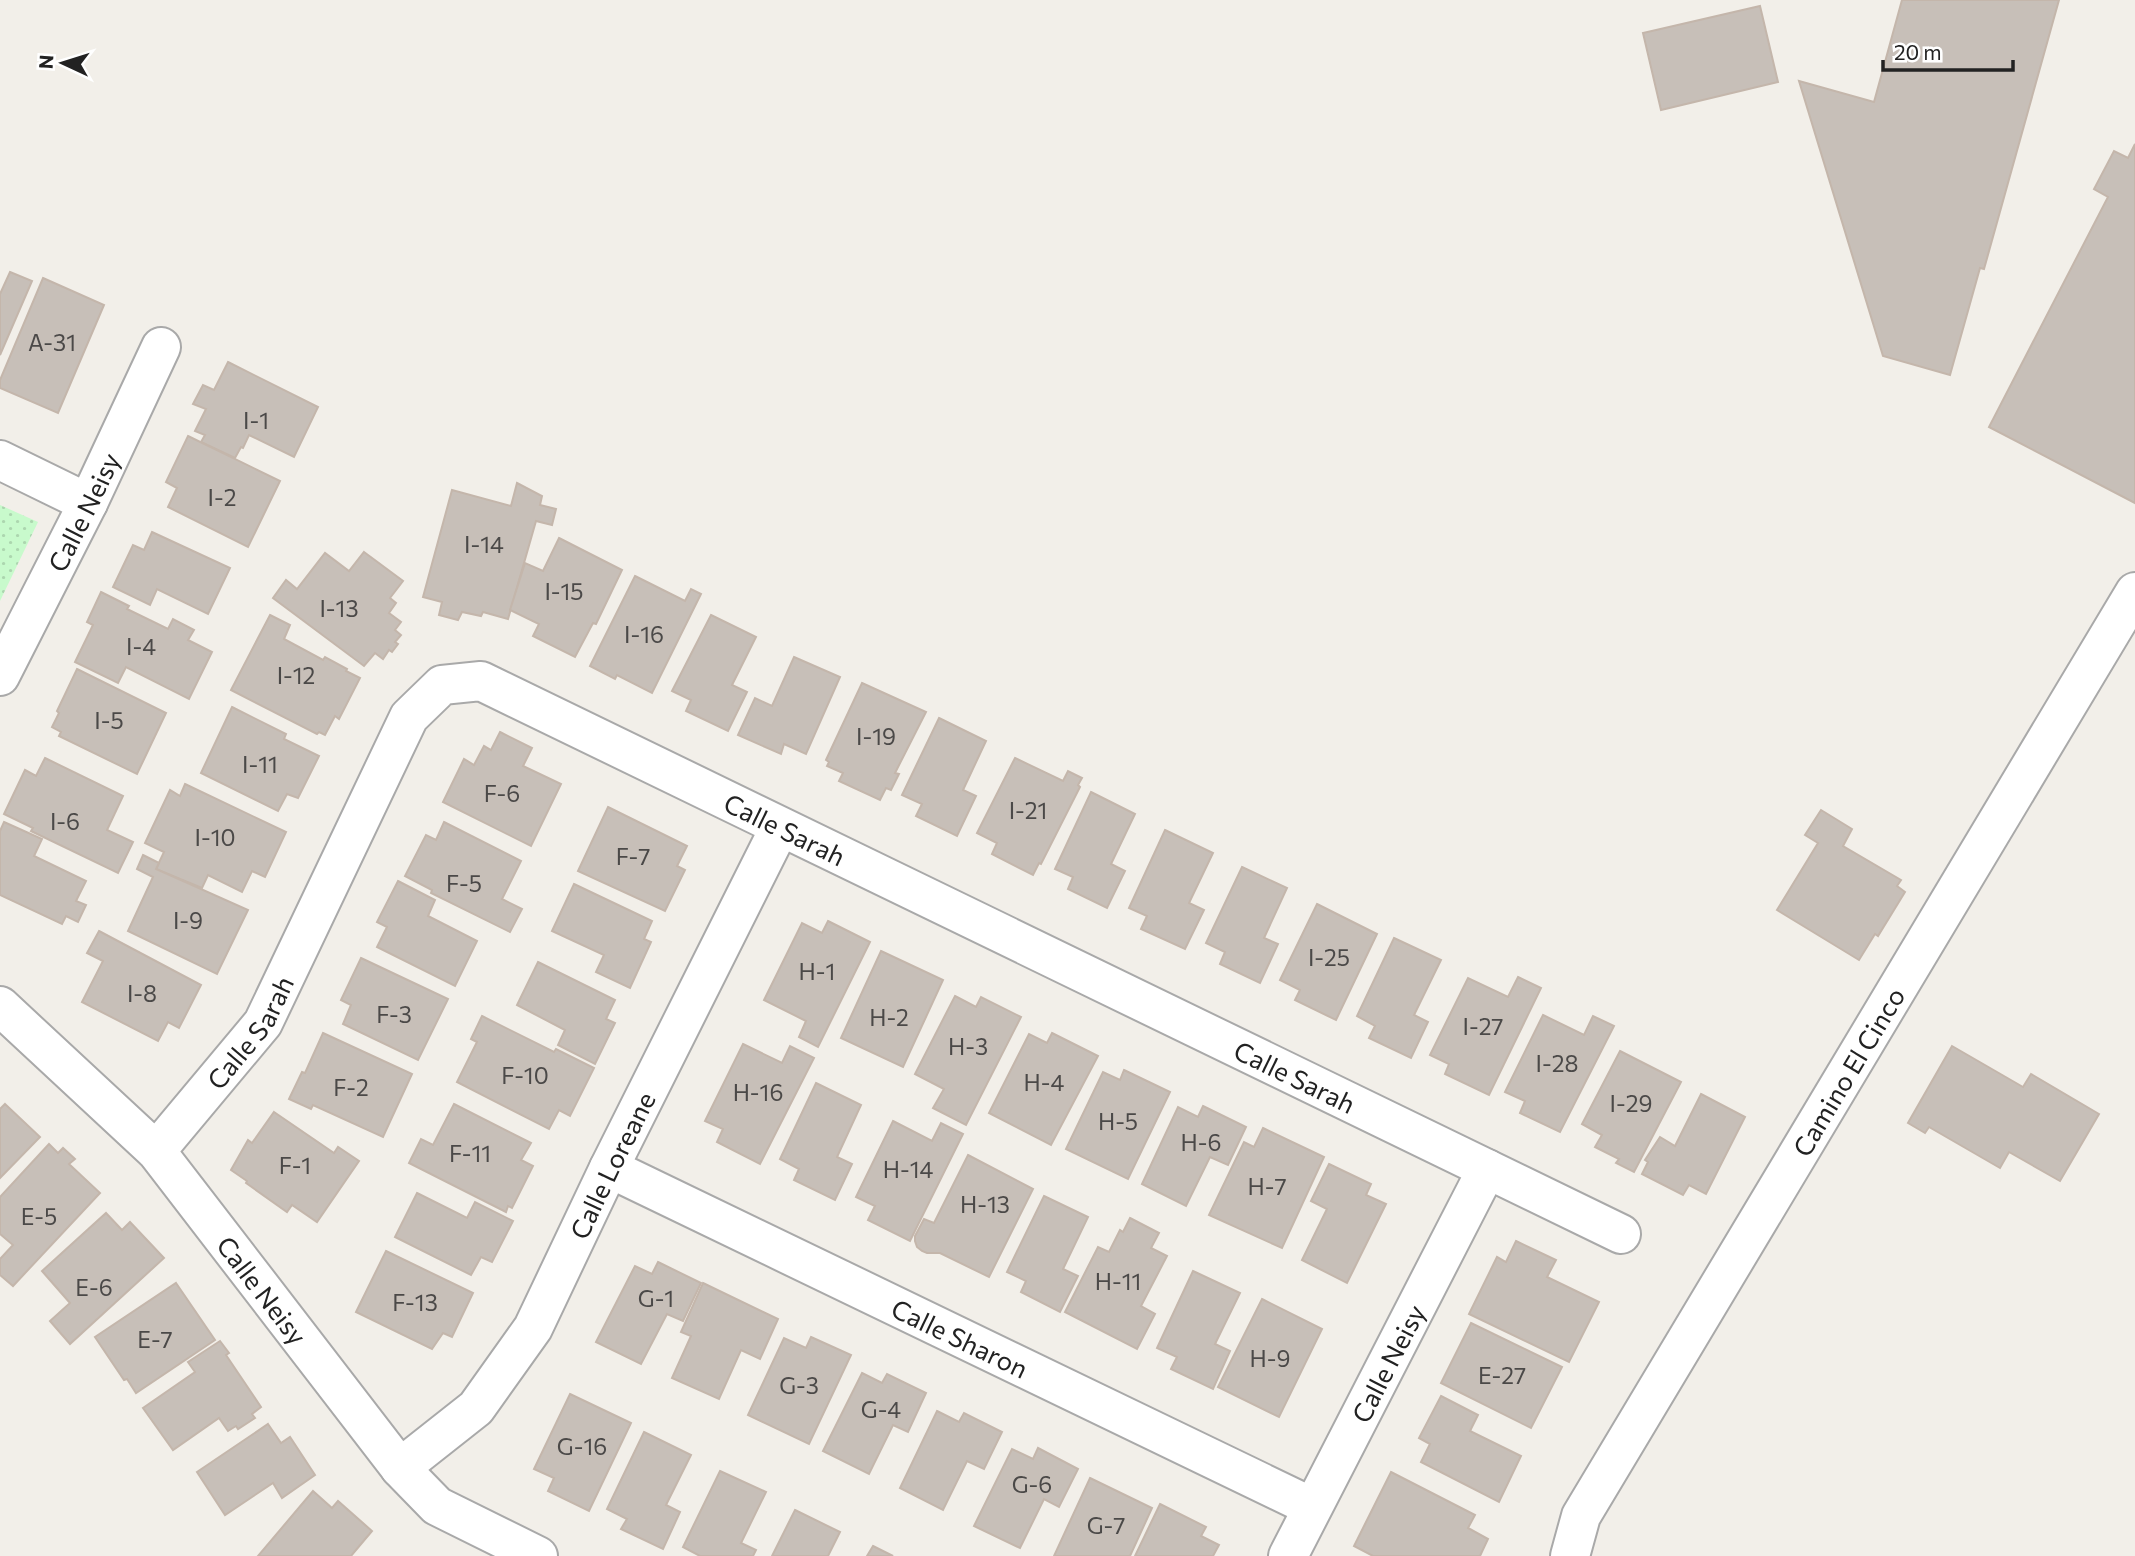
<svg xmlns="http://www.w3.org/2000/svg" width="2135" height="1556" font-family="Commissioner,sans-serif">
  <defs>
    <pattern id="park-dots" width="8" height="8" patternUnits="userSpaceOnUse" patternTransform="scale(1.75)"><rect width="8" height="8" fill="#c8facc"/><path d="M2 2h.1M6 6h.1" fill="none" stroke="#acd6af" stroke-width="1.8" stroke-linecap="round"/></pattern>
  </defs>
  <rect width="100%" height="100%" fill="#f2efe9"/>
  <polygon fill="url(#park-dots)" points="0,505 38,522 0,601"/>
  <g fill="#c7bfb8" stroke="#c4b6ab" stroke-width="2">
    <polygon points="1902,0 2059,0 1984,269 1980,268 1950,375 1883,356 1799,81 1874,102"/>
    <polygon points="1760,6 1778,82 1661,110 1643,33"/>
    <polygon points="2135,144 2135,503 1989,427 2108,197 2094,189 2114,151 2128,158"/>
    <polygon points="10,272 32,281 0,355 0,294"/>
    <polygon points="43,278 104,305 58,413 0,388 0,380"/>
    <polygon points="228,362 318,407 294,457 249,435 243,448 241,447 235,458 201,442 205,435 195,431 206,409 193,404 203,385 214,390"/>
    <polygon points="188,436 280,481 248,547 168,507 177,488 166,482"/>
    <polygon points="517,483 542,496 540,505 556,509 552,525 536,521 508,619 483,612 481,616 462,612 458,620 439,615 442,602 423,597 452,490 511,506"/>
    <polygon points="152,532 230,568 208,614 157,589 150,605 113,587 133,545 144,550"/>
    <polygon points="559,538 622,570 596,624 593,623 575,657 533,636 539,624 510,610 525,563 543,571"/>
    <polygon points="364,552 403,581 390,598 396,603 389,613 401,622 395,630 401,635 395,642 398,644 392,652 389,650 383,659 375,653 364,666 273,598 286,580 297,589 325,553 349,571"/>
    <polygon points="635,576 685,601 691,589 701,594 652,693 617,675 615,679 590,666"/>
    <polygon points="101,592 129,606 127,609 168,629 173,619 194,630 188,640 212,652 189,699 126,667 118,683 75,662 93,625 87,622"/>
    <polygon points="270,615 290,625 284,639 323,660 325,657 347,669 346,671 360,678 339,719 335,716 325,735 319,732 317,734 231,690"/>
    <polygon points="711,615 756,637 732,685 747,692 728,731 686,711 691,700 672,691"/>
    <polygon points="794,657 840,677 806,754 784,744 781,754 738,735 755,698 772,706"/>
    <polygon points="77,669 166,713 137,774 59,736 61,732 52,727 59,713 57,711"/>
    <polygon points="862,683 926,712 895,773 899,774 891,790 886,788 880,800 839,781 843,773 827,766 829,762 826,760"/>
    <polygon points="232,707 286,734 284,739 319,756 298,798 287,794 278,811 201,773"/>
    <polygon points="939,718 986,741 963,790 976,796 957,836 916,816 922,804 902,795"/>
    <polygon points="500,732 532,748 523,766 561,784 531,846 443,802 464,759 474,765 484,746 491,750"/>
    <polygon points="45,758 123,796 107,830 133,842 118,873 31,831 33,828 4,814 25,770 36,776"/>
    <polygon points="1015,758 1063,781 1068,771 1082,778 1078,785 1080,787 1041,864 1039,863 1033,875 992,854 997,843 977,833"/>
    <polygon points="185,784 286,832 265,877 252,871 242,892 208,875 202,888 156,869 164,852 145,843 170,790 180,796"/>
    <polygon points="1091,792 1135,814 1111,864 1125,871 1107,908 1068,889 1073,877 1055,869"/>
    <polygon points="608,807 687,846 677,866 685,870 665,911 578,871"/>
    <polygon points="1821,810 1852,829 1843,846 1901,880 1897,886 1905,892 1878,936 1875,934 1859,960 1777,910 1818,843 1805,835"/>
    <polygon points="4,822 42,839 34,856 86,881 76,901 86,905 78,922 66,916 62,924 0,895 0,831"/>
    <polygon points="444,822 521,861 502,899 522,909 510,932 431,893 432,890 405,876 426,835 436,840"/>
    <polygon points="1165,830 1213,853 1189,903 1204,910 1185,949 1141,929 1147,916 1129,908"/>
    <polygon points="143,855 159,863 156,869 248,910 217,974 128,931 153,877 137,869"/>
    <polygon points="1242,867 1287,888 1264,938 1278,944 1260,983 1220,964 1225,952 1206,943"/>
    <polygon points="398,881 435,900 428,916 477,941 455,986 377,947 387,927 377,922"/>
    <polygon points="574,884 652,921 644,939 651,942 630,988 596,972 604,955 552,931"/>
    <polygon points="1317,904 1377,934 1336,1020 1295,1000 1300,990 1280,980"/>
    <polygon points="828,921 870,942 818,1047 799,1037 806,1021 764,1000 802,923 822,933"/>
    <polygon points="99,931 201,985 179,1028 168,1022 158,1041 82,1002 103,961 87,953"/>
    <polygon points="1394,938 1441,960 1414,1015 1428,1022 1411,1058 1369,1038 1375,1026 1357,1016"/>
    <polygon points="881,951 943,980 903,1067 841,1038"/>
    <polygon points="361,958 448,999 418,1060 343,1024 351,1005 341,1000"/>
    <polygon points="538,962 615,1000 606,1019 615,1023 595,1064 558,1045 565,1030 517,1005"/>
    <polygon points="1518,977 1541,988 1489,1095 1445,1074 1449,1064 1430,1055 1468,978 1508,997"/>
    <polygon points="955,996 976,1007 981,997 1021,1017 966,1125 933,1108 944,1089 915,1074"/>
    <polygon points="1543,1015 1584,1035 1593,1016 1614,1026 1560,1132 1520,1113 1525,1101 1505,1092"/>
    <polygon points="482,1016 554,1052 556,1049 594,1068 570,1116 559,1110 549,1129 457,1082 477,1042 471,1039"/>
    <polygon points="323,1033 412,1074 383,1137 313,1105 311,1109 289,1099 302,1072 305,1073"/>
    <polygon points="1052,1033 1098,1056 1051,1145 989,1113 1029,1034 1047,1043"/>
    <polygon points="743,1044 782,1063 790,1046 814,1058 760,1164 717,1142 723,1129 705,1121"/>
    <polygon points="1952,1046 2023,1087 2031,1074 2099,1114 2060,1181 2009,1152 2000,1168 1929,1127 1925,1133 1908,1123"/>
    <polygon points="1620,1051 1681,1082 1634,1172 1616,1163 1619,1159 1595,1147 1602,1135 1582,1124"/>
    <polygon points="1124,1070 1170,1092 1128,1179 1066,1149 1103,1072 1120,1080"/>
    <polygon points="816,1083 861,1105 837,1157 852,1164 835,1200 794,1180 799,1169 780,1159"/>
    <polygon points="1701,1094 1745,1117 1706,1194 1689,1185 1683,1195 1642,1174 1648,1162 1645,1160 1660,1137 1675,1146"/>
    <polygon points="5,1104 40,1137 0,1178 0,1109"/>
    <polygon points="454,1104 531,1143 521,1160 533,1166 512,1208 508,1206 506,1212 409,1163 421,1139 433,1145"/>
    <polygon points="1203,1106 1246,1127 1228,1165 1210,1157 1186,1206 1142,1184 1178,1107 1198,1117"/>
    <polygon points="274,1112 334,1153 338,1147 359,1161 317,1222 292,1205 287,1212 246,1183 247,1181 231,1170 248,1140 252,1143"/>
    <polygon points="893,1121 932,1141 941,1123 963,1134 910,1241 868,1220 875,1206 856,1197"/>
    <polygon points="1263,1128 1324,1157 1282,1248 1209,1215 1244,1142 1254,1147"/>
    <polygon points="49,1144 58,1153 63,1148 75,1159 69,1164 100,1193 13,1286 0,1275 0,1259 13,1245 0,1234 0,1197"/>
    <polygon points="968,1155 1033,1189 989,1277 940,1253 927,1253 922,1251 917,1247 915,1241 915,1236 924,1219 934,1223"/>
    <polygon points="1329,1164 1371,1184 1366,1195 1386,1204 1347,1283 1302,1260 1327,1209 1311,1201"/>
    <polygon points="417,1193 467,1218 475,1202 513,1221 492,1262 481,1257 471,1275 395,1237"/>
    <polygon points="1044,1196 1088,1217 1063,1269 1078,1276 1060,1312 1021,1292 1026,1281 1007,1272"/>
    <polygon points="106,1213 122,1230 130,1222 164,1258 70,1344 50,1321 70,1303 42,1271"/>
    <polygon points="1130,1218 1159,1233 1151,1248 1167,1256 1141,1306 1155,1314 1137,1349 1065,1312 1098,1247 1109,1252 1120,1230 1123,1232"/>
    <polygon points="1516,1241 1556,1260 1547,1277 1599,1302 1569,1362 1469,1314 1497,1257 1506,1262"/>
    <polygon points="386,1251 473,1293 452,1337 443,1333 432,1349 356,1312"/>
    <polygon points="658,1262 701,1283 683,1321 667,1314 641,1364 596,1342 635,1266 652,1274"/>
    <polygon points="1193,1271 1240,1293 1215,1344 1230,1351 1213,1389 1171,1369 1177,1357 1157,1348"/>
    <polygon points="176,1283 215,1340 136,1393 127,1379 124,1380 95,1337"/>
    <polygon points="703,1283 778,1319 760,1359 741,1350 719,1399 672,1378 691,1336 681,1332"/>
    <polygon points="1262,1299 1322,1329 1279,1417 1218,1387"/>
    <polygon points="1471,1323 1562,1367 1531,1428 1441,1383"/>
    <polygon points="811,1337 851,1355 809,1444 748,1415 784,1338 806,1348"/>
    <polygon points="220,1341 229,1353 226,1355 261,1407 252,1414 255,1418 238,1429 236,1426 228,1431 219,1418 173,1450 143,1408 195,1372 188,1362"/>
    <polygon points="862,1373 882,1383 887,1374 926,1393 908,1432 893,1425 869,1474 823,1451"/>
    <polygon points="570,1394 631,1423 589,1511 548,1491 554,1478 534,1469"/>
    <polygon points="1441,1396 1478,1415 1470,1431 1521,1456 1499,1502 1421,1462 1430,1444 1419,1438"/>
    <polygon points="937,1411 959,1422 964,1413 1002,1432 984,1469 967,1461 943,1510 900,1488"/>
    <polygon points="268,1424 281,1443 290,1437 315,1475 282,1498 273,1483 225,1515 197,1472"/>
    <polygon points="644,1432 691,1455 666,1505 680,1512 663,1549 621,1529 627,1519 607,1509"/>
    <polygon points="1038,1448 1078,1469 1059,1507 1044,1499 1020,1548 974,1526 1012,1449 1033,1459"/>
    <polygon points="720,1471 766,1492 741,1543 756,1550 753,1556 700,1556 683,1547"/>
    <polygon points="1391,1472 1475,1515 1468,1528 1488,1539 1480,1556 1373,1556 1354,1546"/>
    <polygon points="1090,1478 1152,1508 1130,1556 1054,1556"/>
    <polygon points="313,1491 332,1508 338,1501 372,1531 351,1556 258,1556"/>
    <polygon points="1160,1504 1206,1527 1201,1536 1219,1545 1213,1556 1135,1556"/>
    <polygon points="795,1510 840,1532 828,1556 772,1556"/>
    <polygon points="873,1546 893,1556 867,1556"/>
  </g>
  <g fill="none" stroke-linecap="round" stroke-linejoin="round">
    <g stroke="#a9a9a9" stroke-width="42">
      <g id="minor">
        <polyline points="0,460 88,503"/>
        <path id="s1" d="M 0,676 L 88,503 L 161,347"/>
        <path id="s2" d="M 0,1006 L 156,1151 L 400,1468 L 437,1506 L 538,1556"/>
        <path id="s3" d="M 156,1151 L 263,1023 L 409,717 L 442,685 L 481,681 L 1621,1234"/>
        <path id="s4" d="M 609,1168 L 1312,1507"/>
        <path id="s5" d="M 400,1468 L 476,1408 L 533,1328 L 609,1168 L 780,827"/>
        <path id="s6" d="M 1288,1556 L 1487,1169"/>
        <path id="s7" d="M 1570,1556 L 1581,1516 L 2135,592"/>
      </g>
    </g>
    <use href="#minor" stroke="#fff" stroke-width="38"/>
  </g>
  <g text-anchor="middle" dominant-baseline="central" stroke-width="5" stroke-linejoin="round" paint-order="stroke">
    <g font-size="23" fill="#4b4948">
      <text x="52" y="342">A-31</text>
      <text x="256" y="420">I-1</text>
      <text x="222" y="497">I-2</text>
      <text x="484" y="544">I-14</text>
      <text x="564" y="591">I-15</text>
      <text x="339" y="608">I-13</text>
      <text x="644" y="634">I-16</text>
      <text x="141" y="646">I-4</text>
      <text x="296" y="675">I-12</text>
      <text x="109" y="720">I-5</text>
      <text x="876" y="736">I-19</text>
      <text x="260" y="764">I-11</text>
      <text x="502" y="793">F-6</text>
      <text x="1028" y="810">I-21</text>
      <text x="65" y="821">I-6</text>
      <text x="215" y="837">I-10</text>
      <text x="633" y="856">F-7</text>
      <text x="464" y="883">F-5</text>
      <text x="188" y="920">I-9</text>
      <text x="1329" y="957">I-25</text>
      <text x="817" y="971">H-1</text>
      <text x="142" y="993">I-8</text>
      <text x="394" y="1014">F-3</text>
      <text x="889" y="1017">H-2</text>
      <text x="1483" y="1026">I-27</text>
      <text x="968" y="1046">H-3</text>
      <text x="1557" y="1063">I-28</text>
      <text x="525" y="1075">F-10</text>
      <text x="1044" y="1082">H-4</text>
      <text x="351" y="1087">F-2</text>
      <text x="758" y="1092">H-16</text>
      <text x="1631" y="1103">I-29</text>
      <text x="1118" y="1121">H-5</text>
      <text x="1201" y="1142">H-6</text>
      <text x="470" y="1153">F-11</text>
      <text x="295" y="1165">F-1</text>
      <text x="908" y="1169">H-14</text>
      <text x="1267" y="1186">H-7</text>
      <text x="985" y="1204">H-13</text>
      <text x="39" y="1216">E-5</text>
      <text x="1118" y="1281">H-11</text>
      <text x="94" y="1287">E-6</text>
      <text x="656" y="1298">G-1</text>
      <text x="415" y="1302">F-13</text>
      <text x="155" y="1339">E-7</text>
      <text x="1270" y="1358">H-9</text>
      <text x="1502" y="1375">E-27</text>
      <text x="799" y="1385">G-3</text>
      <text x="881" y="1409">G-4</text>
      <text x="582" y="1446">G-16</text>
      <text x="1032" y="1484">G-6</text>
      <text x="1106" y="1525">G-7</text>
    </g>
    <g font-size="26" fill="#222" stroke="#fff">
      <text stroke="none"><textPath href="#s1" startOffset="184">Calle Neisy</textPath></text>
      <text stroke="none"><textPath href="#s3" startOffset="929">Calle Sarah</textPath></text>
      <text stroke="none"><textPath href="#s3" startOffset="152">Calle Sarah</textPath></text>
      <text stroke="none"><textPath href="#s7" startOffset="560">Camino El Cinco</textPath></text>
      <text stroke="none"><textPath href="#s3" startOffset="1496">Calle Sarah</textPath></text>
      <text stroke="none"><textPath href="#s5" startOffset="376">Calle Loreane</textPath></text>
      <text stroke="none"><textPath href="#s2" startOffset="388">Calle Neisy</textPath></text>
      <text stroke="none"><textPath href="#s4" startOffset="390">Calle Sharon</textPath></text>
      <text stroke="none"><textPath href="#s6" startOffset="217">Calle Neisy</textPath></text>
    </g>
  </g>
  <g transform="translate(63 63) rotate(274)" stroke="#ffffff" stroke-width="5" paint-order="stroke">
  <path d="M0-5L12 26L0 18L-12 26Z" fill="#222222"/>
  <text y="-10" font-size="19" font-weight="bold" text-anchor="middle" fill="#222222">N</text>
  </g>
  <path d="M1883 60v10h130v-10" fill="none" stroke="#222222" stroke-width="3.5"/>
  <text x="1894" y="60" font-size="21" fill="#222222" stroke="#ffffff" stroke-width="5" paint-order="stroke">20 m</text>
</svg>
